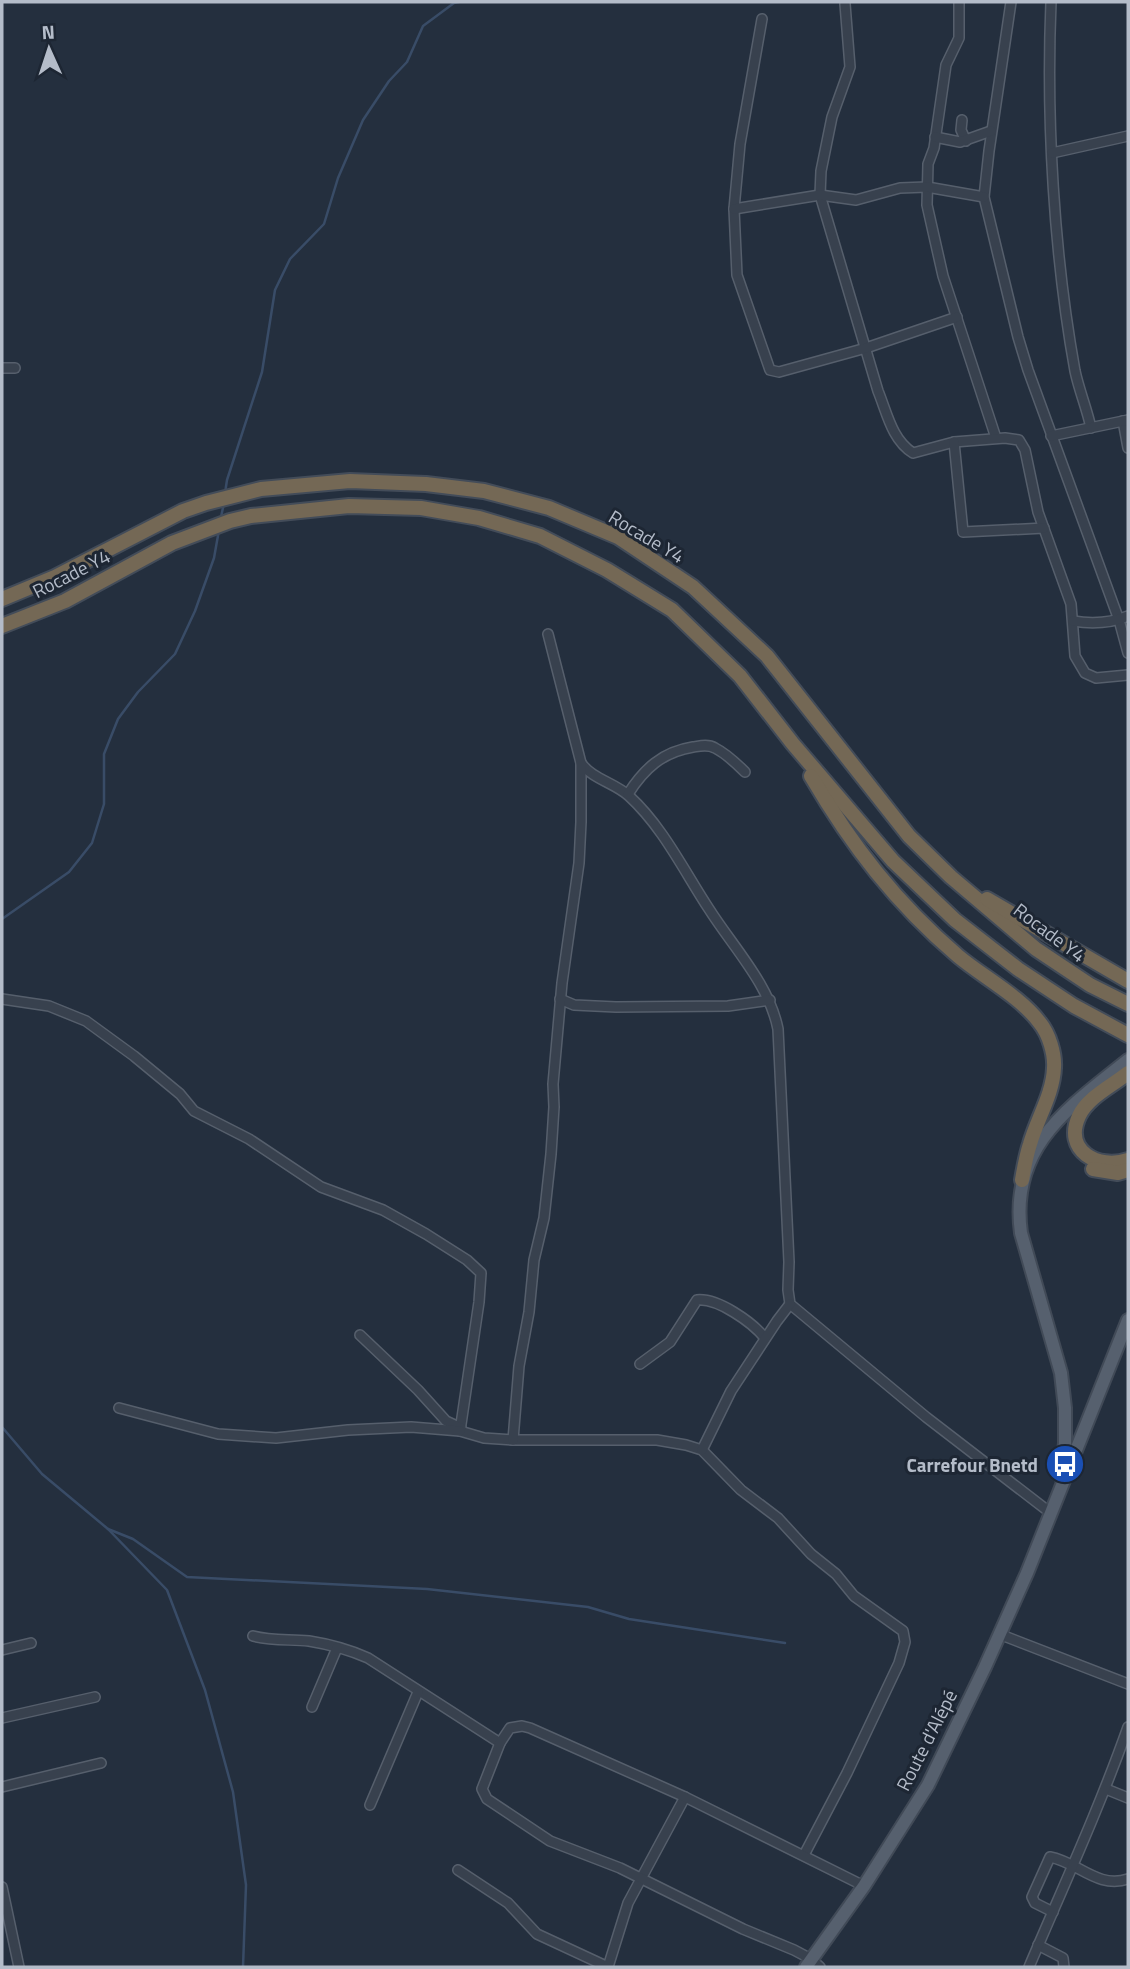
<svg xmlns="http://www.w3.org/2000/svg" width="1130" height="1969" font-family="'Titillium Web',sans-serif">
  <rect width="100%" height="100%" fill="#242f3e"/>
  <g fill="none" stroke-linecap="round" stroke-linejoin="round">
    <g stroke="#394c67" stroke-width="2.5">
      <polyline points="225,493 227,480 262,372 275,290 290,259 324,224 338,178 363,120 389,81 407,62 423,26 454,3 459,2"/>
      <polyline points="221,517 224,503"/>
      <polyline points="2,919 69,872 92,843 104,804 104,754 118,719 138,692 175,654 195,611 214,558 219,530"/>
      <polyline points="2,1427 42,1474 108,1529 167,1590 205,1690 233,1792 246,1885 243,1967"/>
      <polyline points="108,1529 133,1539 187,1577 427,1589 588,1607 629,1619 785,1643"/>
    </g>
    <g stroke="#565f6c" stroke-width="12">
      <g id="minor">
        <polyline points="959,2 959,38 946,65 934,148 928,164 927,205 943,276 996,438"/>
        <polyline points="1011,2 989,151 984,197 1018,337 1028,370 1119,620 1128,653"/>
        <path d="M 1051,2 C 1046,120 1054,255 1075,371 C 1079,390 1087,409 1091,428"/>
        <path d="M 845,4 L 850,67 L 832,117 L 821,171 L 820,195 L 878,391 C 887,413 892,440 913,453 L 954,442 L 1005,438 L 1019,440 L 1025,450 L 1038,512 L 1071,604 L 1075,656 L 1085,673 L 1096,678 L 1128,675"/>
        <polyline points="762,19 740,144 734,209 737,275 770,370 779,372 866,348 957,317"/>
        <polyline points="962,120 961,130 966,141"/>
        <polyline points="935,137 960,142 991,131"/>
        <polyline points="1052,153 1128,136"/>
        <polyline points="734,209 820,195 856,200 900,188 927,187 984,197"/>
        <polyline points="2,368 15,368"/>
        <polyline points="1123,421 1128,448"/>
        <polyline points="1051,436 1128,420"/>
        <polyline points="954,442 963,532 1044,528"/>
        <path d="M 1073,621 C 1091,624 1111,623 1128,616"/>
        <path d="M 581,763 C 592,779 615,783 629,796 C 663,827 684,871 709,909 C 733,947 769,984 778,1029 L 789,1262 L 788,1290 L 790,1304 L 926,1417 L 1052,1514"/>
        <path d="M 628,794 C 644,769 662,752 693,747 C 700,746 708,744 715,748 C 725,753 737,764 745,772"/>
        <polyline points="2,999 49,1006 86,1021 134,1056 180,1094 194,1111 249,1139 321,1187 383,1210 426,1234 467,1260 481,1273 479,1302 460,1431 484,1438 513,1440 657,1440 686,1445 702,1450 741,1490 778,1518 811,1554 836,1574 854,1596 903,1631 905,1642 899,1663 847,1773 804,1855"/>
        <polyline points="560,999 574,1005 616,1007 728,1006 770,1000"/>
        <polyline points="360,1335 418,1390 446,1421 461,1428"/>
        <path d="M 640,1364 L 670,1342 L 697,1300 C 718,1298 752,1322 765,1338"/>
        <polyline points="119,1408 218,1434 276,1438 348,1430 411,1427 460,1431"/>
        <polyline points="513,1440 519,1366 529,1312 534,1260 544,1218 551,1154 554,1107 553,1084 562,983 579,863 581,822 581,763 548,634"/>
        <polyline points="702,1450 731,1391 777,1321 790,1304"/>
        <polyline points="999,1634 1128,1684"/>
        <path d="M 253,1636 C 272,1641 290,1639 309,1641 C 328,1644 350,1650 368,1658 L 500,1743"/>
        <polyline points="2,1650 31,1643"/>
        <polyline points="312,1707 337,1648"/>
        <polyline points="2,1718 95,1697"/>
        <polyline points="2,1787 101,1763"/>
        <polyline points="1106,1789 1128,1798"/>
        <polyline points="370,1805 418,1692"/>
        <polyline points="458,1870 508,1903 537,1934 608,1967"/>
        <polyline points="2,1887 19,1967"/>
        <path d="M 1053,1912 L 1035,1903 L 1032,1897 L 1050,1857 C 1078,1862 1097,1889 1128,1879"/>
        <polyline points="1038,1945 1063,1958 1064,1967"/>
        <polyline points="608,1967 628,1903 685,1797"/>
        <polyline points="820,1967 811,1959 794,1950 743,1929 620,1868 550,1841 487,1799 482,1789 500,1743 510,1728 522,1726 530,1728 685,1797 864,1886"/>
        <path d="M 1029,1967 C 1063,1887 1099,1809 1128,1727"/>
      </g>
    </g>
    <g stroke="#414a57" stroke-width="16">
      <g id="major">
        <path d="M 1061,1477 L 1065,1443 L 1065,1408 L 1061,1373 L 1021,1233 C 1009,1147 1068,1108 1128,1060"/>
        <polyline points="806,1967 864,1886 928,1785 985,1667 1027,1573 1128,1320"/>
      </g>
    </g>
    <g stroke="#434c59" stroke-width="18">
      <g id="highway">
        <polyline points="2,599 55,577 183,511 206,503 261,489 350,481 426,484 484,491 549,508 618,537 693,587 767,656 909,836 951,877 1036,949 1090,985 1128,1004"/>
        <polyline points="2,626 65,601 172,543 230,521 251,516 349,506 421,508 479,518 540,536 607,570 672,610 740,676 793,744 893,861 955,920 1018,969 1074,1006 1128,1035"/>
        <path d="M 811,776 C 852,846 896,903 958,956 C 983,977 1021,997 1040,1023 C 1049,1034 1055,1054 1054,1068 C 1053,1094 1037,1119 1030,1144 C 1026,1156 1024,1168 1022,1180"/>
        <polyline points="987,899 1128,981"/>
        <path d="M 1128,1073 C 1112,1086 1088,1097 1079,1116 C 1063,1151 1098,1170 1128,1160"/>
        <polyline points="1093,1169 1118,1173 1128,1170"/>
      </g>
    </g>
    <use href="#minor" stroke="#38414e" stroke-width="9"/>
    <use href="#major" stroke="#56606e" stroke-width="12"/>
    <use href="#highway" stroke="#746855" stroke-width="14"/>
  </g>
  <defs>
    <g id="bus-disc" transform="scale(2.0125)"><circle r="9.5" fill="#1a4fb4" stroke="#1d2633"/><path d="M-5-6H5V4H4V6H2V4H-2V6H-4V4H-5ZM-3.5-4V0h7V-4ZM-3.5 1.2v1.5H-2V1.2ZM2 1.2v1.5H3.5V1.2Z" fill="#fff"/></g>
  </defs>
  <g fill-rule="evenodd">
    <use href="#bus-disc" x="1065" y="1464"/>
  </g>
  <g text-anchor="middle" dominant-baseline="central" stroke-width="6" stroke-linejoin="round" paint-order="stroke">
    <g font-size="19" fill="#b4bcc9" stroke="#1d2633">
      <text transform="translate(647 536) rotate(31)">Rocade Y4</text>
      <text transform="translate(71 573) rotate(-27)">Rocade Y4</text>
      <text transform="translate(1050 932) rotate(37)">Rocade Y4</text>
      <text transform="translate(926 1740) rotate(-63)">Route d'Alépé</text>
    </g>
    <g font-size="19" font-weight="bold" fill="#b4bcc9" stroke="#1d2633" text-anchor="end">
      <text x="1038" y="1464">Carrefour Bnetd</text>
    </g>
  </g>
  <rect width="1130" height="1969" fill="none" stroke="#b4bcc9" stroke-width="7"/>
  <g transform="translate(49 49) rotate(357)" stroke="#1d2633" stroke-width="5" paint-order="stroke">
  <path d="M0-5L12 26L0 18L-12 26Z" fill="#b4bcc9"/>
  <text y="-10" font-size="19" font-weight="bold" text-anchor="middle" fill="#b4bcc9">N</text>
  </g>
</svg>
